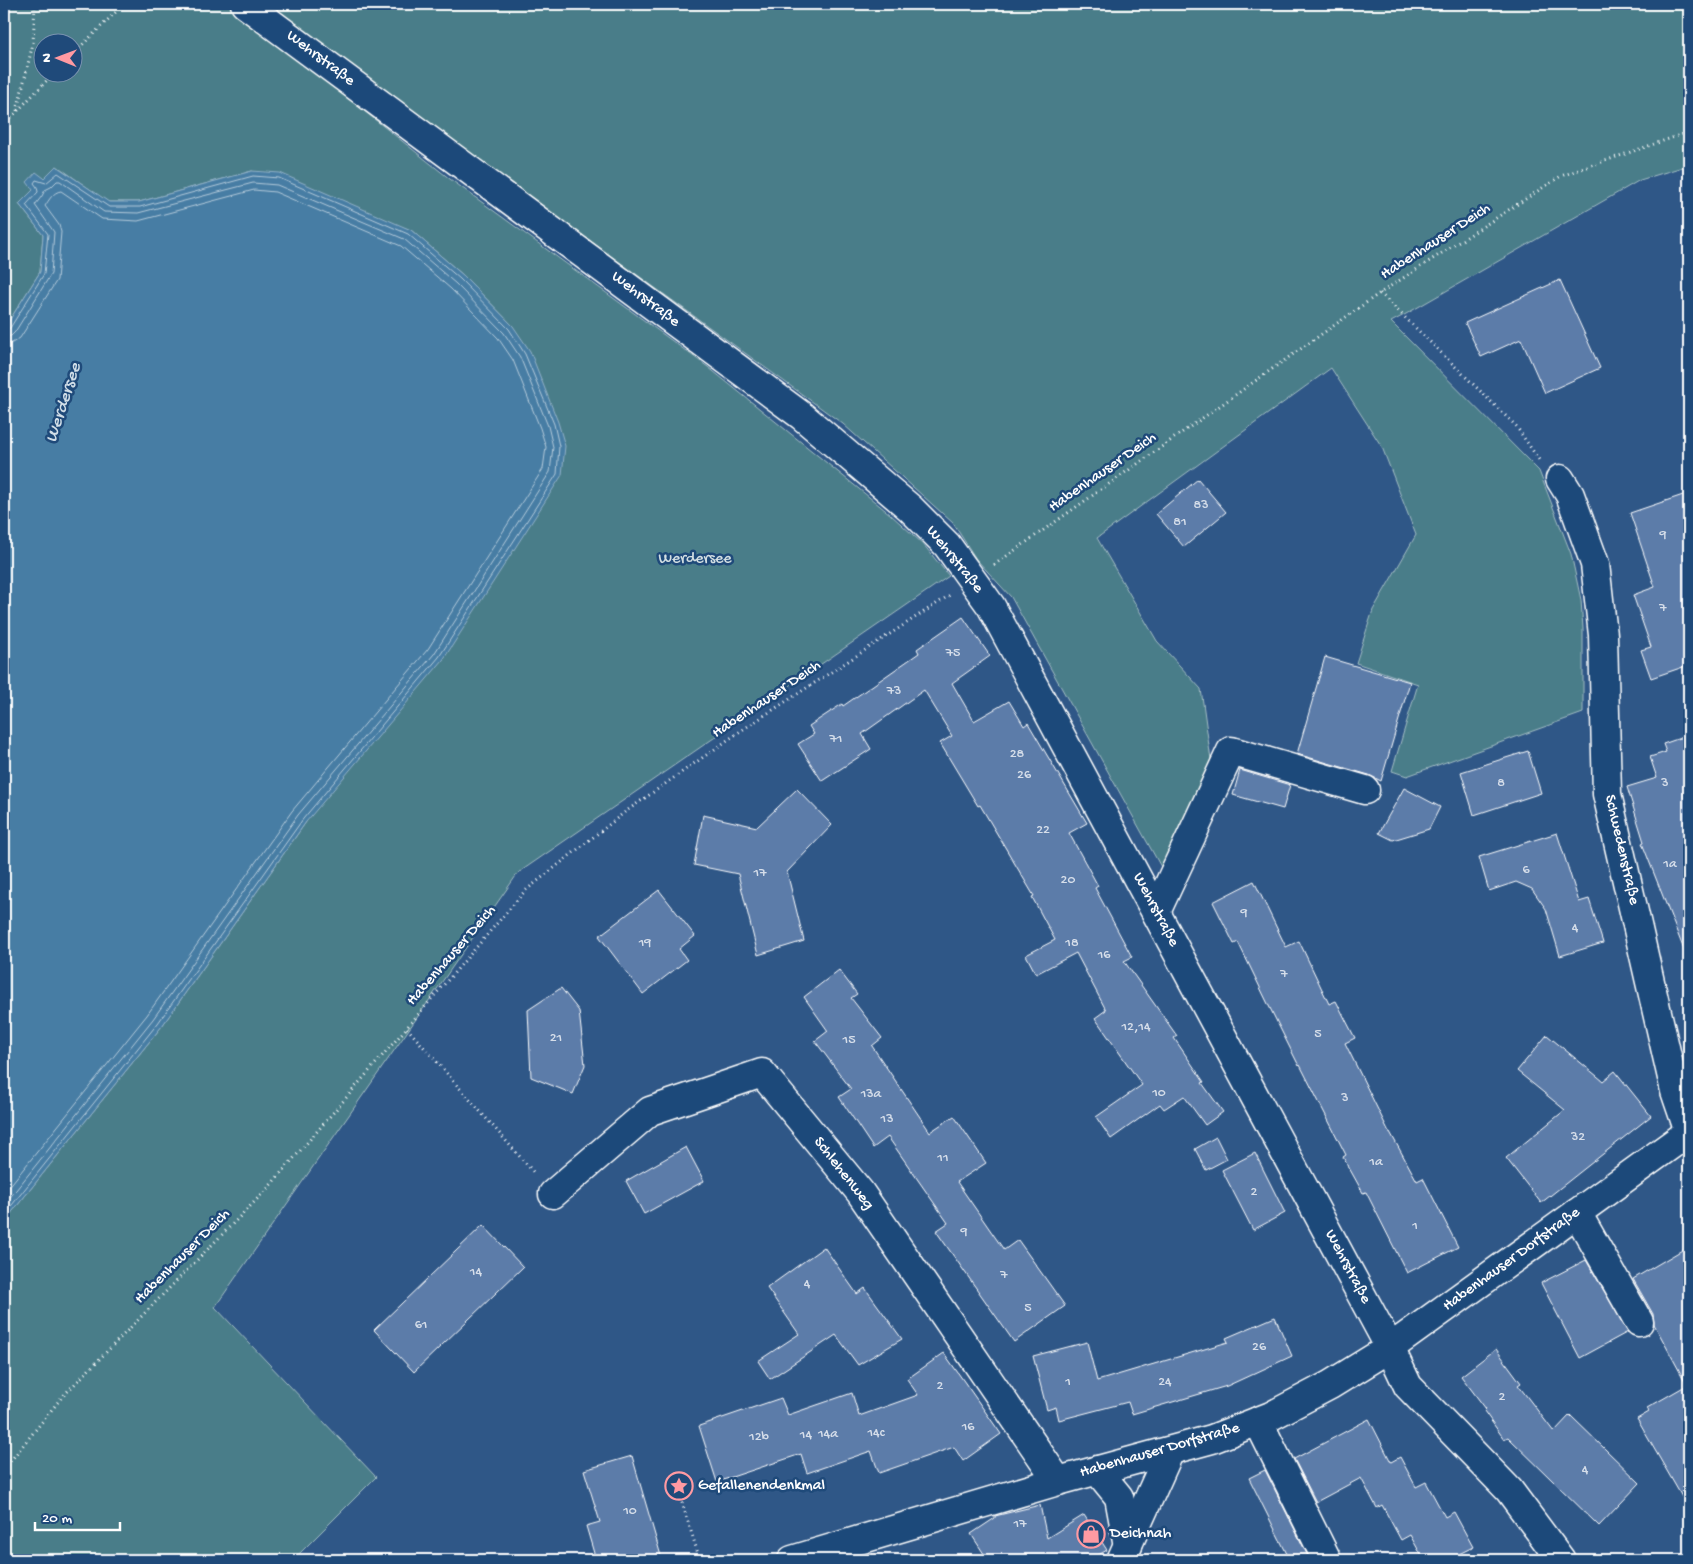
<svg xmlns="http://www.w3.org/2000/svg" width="1693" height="1564" font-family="'Gochi Hand',sans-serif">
  <rect width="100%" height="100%" fill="#2f5787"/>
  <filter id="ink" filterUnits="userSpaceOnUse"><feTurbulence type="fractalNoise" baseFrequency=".02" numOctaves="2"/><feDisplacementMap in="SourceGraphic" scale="10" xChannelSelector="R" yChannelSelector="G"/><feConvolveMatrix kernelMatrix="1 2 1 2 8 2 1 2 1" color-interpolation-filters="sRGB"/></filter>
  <g filter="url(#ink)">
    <g fill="#4a7d89" stroke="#a4bec4" fill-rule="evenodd">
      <path d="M 4,4 L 229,4 L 450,179 L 708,367 L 890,514 L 923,544 L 949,576 L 518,873 L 215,1307 L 376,1477 L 293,1560 L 4,1560 L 4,1222 L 162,1026 L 306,822 L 513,326 L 464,276 L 411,230 L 252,171 L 139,202 L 108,202 L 57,166 L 19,204 L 43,235 L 40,272 L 4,329 ZM 42,42 L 72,42 L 72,72 L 42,72 Z"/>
      <polygon points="269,4 1689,4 1689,165 1640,180 1406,314 1391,322 1539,471 1571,554 1581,600 1583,629 1583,713 1407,776 1392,771 1418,684 1356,663 1373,610 1416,535 1382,447 1331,368 1097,538 1157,641 1201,689 1211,760 1161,867 1011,597 976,559 953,523 843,424 502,177"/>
    </g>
    <polygon fill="#477da4" stroke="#91b1c8" points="56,166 109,202 139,202 252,171 280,173 411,230 464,276 513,326 530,351 558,422 565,446 562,475 443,660 306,822 162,1026 4,1222 4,329 40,272 43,235 19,204 33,190 27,182 36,172 44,178"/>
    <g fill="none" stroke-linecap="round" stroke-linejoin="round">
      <g stroke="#b5cbdb" stroke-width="1">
        <polyline points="4,331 10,328 44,274 48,234 26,205 38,192 37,187 34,183 36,180 46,183 58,173 109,207 140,207 253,176 279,178 408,234 460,279 509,329 525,354 554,424 559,446 557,474 439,657 303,819 158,1023 4,1215"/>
        <polyline points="4,337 11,336 15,332 51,274 54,232 35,205 42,196 45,190 51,187 57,181 60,181 104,212 138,213 253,183 277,185 404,239 456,284 504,333 520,357 548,426 553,447 550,472 434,654 298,815 153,1019 4,1205"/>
        <path d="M 4,345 L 12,343 L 20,338 L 57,280 L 61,232 L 59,225 L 45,206 C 49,200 53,192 61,191 L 102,219 L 138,221 L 254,190 L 275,192 L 401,246 L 451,289 L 498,338 L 513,360 L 540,428 L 546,447 L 543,469 L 428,649 L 292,811 L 147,1015 L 4,1193"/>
      </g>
    </g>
    <g fill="#5c7ba9" stroke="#fff">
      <polygon points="1560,280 1600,368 1545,393 1521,339 1481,357 1465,323"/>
      <polygon points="1198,479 1226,512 1184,547 1156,514"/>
      <polygon points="1689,493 1689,665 1651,678 1641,650 1651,647 1633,595 1655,587 1630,513"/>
      <polygon points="963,617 990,656 952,683 974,721 1009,701 1024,726 1028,723 1087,823 1069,833 1098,886 1095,888 1132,957 1124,961 1177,1036 1174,1038 1204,1082 1202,1083 1223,1112 1205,1125 1184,1096 1164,1109 1160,1104 1111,1139 1096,1117 1142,1085 1095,1018 1106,1010 1076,953 1036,974 1026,955 1055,940 1032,897 1034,896 980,805 978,806 940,743 952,736 924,690 862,734 871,749 822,781 798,744 814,734 809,726 842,704 843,706 919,653 917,649"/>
      <polygon points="1325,657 1410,682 1381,781 1369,775 1297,754"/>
      <polygon points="1689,735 1689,960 1688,960 1642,843 1644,842 1627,787 1657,778 1650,757 1666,752 1663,744"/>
      <polygon points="1528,751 1541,793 1474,815 1461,772"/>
      <polygon points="1240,770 1290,785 1283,809 1233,795"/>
      <polygon points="1404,788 1440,807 1429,829 1393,840 1379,833"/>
      <polygon points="797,789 832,825 787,872 804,941 758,955 738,874 694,865 703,815 757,827"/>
      <polygon points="1557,833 1579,902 1589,899 1603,943 1560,956 1546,909 1532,889 1516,882 1489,891 1479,857"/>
      <polygon points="1254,881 1286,947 1299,941 1329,1004 1336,1001 1355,1038 1345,1043 1389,1132 1390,1132 1417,1181 1423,1178 1458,1247 1407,1273 1366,1192 1363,1193 1343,1157 1346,1155 1300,1065 1299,1066 1269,1006 1238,942 1234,944 1213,902"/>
      <polygon points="659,890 695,936 679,949 687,960 643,994 599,936"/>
      <polygon points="839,970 857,994 851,998 882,1038 872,1046 930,1132 954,1116 986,1163 957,1182 1004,1250 1018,1240 1065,1306 1014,1342 936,1231 948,1223 888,1137 873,1148 839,1097 851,1089 815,1041 828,1031 804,997"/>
      <polygon points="561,988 579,1011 585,1065 573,1094 531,1077 528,1010"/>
      <polygon points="1547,1035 1603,1081 1615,1071 1651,1116 1541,1203 1506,1158 1565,1110 1517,1071"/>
      <polygon points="1216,1137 1227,1159 1206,1170 1195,1149"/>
      <polygon points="686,1147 704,1181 644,1214 626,1181"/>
      <polygon points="1255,1153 1285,1213 1253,1230 1222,1170"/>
      <polygon points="483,1225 523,1267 414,1372 374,1330"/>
      <polygon points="1689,1246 1689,1509 1637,1419 1649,1412 1647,1408 1687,1385 1654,1324 1653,1314 1633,1279"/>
      <polygon points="824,1247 857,1294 865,1288 902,1339 858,1365 836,1335 770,1379 758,1361 799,1334 767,1288"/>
      <polygon points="1586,1260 1628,1332 1580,1358 1541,1283"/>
      <polygon points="1275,1317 1292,1356 1227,1386 1132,1414 1128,1402 1059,1420 1056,1407 1047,1410 1033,1356 1087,1342 1097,1381 1228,1342 1226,1338"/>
      <polygon points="1496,1349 1521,1383 1518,1385 1554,1432 1570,1415 1640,1483 1599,1526 1508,1437 1504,1439 1484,1411 1486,1409 1461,1376"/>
      <polygon points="944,1353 1001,1434 963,1461 954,1447 879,1473 871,1451 807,1473 801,1454 717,1482 699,1426 781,1398 788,1415 852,1393 859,1416 918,1395 907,1379"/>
      <polygon points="1369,1419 1391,1462 1400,1457 1416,1487 1426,1482 1445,1517 1454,1512 1473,1547 1447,1560 1424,1560 1410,1535 1401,1540 1382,1505 1377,1508 1361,1478 1316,1502 1294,1459"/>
      <polygon points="632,1456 661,1556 647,1560 596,1560 586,1526 600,1522 584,1470"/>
      <polygon points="1265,1470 1310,1560 1290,1560 1249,1478"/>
      <polygon points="1040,1505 1047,1538 1084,1515 1107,1550 1090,1560 988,1560 971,1534 995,1518 995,1516"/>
    </g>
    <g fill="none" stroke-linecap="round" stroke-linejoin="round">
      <g stroke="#fff" stroke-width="31">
        <g id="minor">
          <polyline points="245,4 802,416 910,508 947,545 991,606 1390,1348 1408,1386 1509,1490 1561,1560"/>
          <polyline points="1560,479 1570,495 1595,564 1603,635 1607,794 1675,1091 1689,1132"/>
          <polyline points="1156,912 1231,751 1365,790"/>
          <polyline points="553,1194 650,1111 762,1073 860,1192 1058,1481"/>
          <polyline points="1577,1213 1639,1322"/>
          <polyline points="1258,1421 1326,1558"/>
          <polyline points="1097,1470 1119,1497 1128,1546"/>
          <polyline points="792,1560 1058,1481 1212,1439 1271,1416 1330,1385 1390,1348 1689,1132"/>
          <polyline points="1121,1560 1170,1451"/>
        </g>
      </g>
      <g stroke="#fff" stroke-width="3" stroke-dasharray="1 4" stroke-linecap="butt">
        <polyline points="72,55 124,4"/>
        <polyline points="17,111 33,43 35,4"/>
        <polyline points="4,125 55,72"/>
        <polyline points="1380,293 1516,426 1539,460"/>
        <polyline points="994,565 1380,293 1561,176 1689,132"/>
        <polyline points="407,1028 535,1174"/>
        <polyline points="4,1469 62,1397 268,1188 525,891 625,812 742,730 950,595"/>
        <polyline points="679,1493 700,1560"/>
      </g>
      <use href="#minor" stroke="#1f4a7a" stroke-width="28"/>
    </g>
  </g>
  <defs>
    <g id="sight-ring" transform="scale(1.4375)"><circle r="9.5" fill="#1f4a7a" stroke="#ff9aa2" stroke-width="1.5"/><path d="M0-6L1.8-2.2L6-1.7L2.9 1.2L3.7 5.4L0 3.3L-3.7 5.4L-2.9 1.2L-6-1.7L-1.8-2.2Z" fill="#ff9aa2"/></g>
    <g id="shop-ring" transform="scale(1.4375)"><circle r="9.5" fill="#1f4a7a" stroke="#ff9aa2" stroke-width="1.5"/><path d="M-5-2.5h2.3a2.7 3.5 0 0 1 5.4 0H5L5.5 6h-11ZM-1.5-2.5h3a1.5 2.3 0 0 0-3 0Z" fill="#ff9aa2"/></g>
  </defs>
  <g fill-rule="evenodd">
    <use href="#sight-ring" x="679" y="1486"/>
    <use href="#shop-ring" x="1091" y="1534"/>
  </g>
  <g text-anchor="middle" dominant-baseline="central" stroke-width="5" stroke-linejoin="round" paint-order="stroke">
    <g font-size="14" fill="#d6deea">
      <text x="1201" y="505">83</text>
      <text x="1180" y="522">81</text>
      <text x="1663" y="535">9</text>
      <text x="1663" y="608">7</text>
      <text x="953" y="653">75</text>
      <text x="894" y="691">73</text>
      <text x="836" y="739">71</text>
      <text x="1017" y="754">28</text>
      <text x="1024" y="775">26</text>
      <text x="1501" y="783">8</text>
      <text x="1665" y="783">3</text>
      <text x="1043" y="830">22</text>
      <text x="1670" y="864">1a</text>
      <text x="1526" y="870">6</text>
      <text x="760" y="873">17</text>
      <text x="1068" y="880">20</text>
      <text x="1244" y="913">9</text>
      <text x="1575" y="928">4</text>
      <text x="645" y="943">19</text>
      <text x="1072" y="943">18</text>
      <text x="1104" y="955">16</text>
      <text x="1284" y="974">7</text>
      <text x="1136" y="1027">12,14</text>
      <text x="1318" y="1034">5</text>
      <text x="556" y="1038">21</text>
      <text x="849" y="1040">15</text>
      <text x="1159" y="1093">10</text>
      <text x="871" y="1094">13a</text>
      <text x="1345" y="1098">3</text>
      <text x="887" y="1119">13</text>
      <text x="1578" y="1137">32</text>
      <text x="943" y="1158">11</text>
      <text x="1376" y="1162">1a</text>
      <text x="1254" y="1192">2</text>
      <text x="1415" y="1226">1</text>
      <text x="964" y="1232">9</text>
      <text x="476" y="1272">14</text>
      <text x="1004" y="1275">7</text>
      <text x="807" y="1284">4</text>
      <text x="1028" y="1308">5</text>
      <text x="421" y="1325">61</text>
      <text x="1259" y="1347">26</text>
      <text x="1068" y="1382">1</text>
      <text x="1165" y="1382">24</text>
      <text x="940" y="1386">2</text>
      <text x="1502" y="1397">2</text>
      <text x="968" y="1427">16</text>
      <text x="876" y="1433">14c</text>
      <text x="828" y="1434">14a</text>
      <text x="806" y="1435">14</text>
      <text x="759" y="1437">12b</text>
      <text x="1585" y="1470">4</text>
      <text x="630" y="1511">10</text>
      <text x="1020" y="1524">17</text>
    </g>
    <g font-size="16" fill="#fff" stroke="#1f4a7a">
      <text transform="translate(320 59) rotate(37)">Wehrstraße</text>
      <text transform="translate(1436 242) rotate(-33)">Habenhauser Deich</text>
      <text transform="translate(645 300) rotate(37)">Wehrstraße</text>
      <text transform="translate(1103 473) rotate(-35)">Habenhauser Deich</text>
      <text transform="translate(954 560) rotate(51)">Wehrstraße</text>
      <text transform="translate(767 700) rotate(-34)">Habenhauser Deich</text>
      <text transform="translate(1621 850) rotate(77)">Schwedenstraße</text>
      <text transform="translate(1155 910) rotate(62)">Wehrstraße</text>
      <text transform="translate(452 956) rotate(-49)">Habenhauser Deich</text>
      <text transform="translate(843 1174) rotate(52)">Schlehenweg</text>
      <text transform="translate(183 1257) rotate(-45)">Habenhauser Deich</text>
      <text transform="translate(1512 1260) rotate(-36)">Habenhauser Dorfstraße</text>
      <text transform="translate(1347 1267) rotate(62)">Wehrstraße</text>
      <text transform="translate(1160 1451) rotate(-16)">Habenhauser Dorfstraße</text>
    </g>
    <g font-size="16" fill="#d2dee2" stroke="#1f4a7a">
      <text x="695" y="559">Werdersee</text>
    </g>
    <g font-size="16" fill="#fff" stroke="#1f4a7a" text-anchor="start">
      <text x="698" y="1486">Gefallenendenkmal</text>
      <text x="1110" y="1534">Deichnah</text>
    </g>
    <g font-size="18" font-style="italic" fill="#d1dee8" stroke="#1f4a7a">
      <text transform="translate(64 403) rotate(-72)">Werdersee</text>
    </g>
  </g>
  <rect width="1693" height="1564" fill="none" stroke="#1f4a7a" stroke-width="20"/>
  <rect x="10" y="10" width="1673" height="1544" fill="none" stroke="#fff" stroke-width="2" filter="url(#ink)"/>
  <g transform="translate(58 58) rotate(271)"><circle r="24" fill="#1f4a7a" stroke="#7992af"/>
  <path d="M0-4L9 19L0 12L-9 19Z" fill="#ff9aa2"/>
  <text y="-8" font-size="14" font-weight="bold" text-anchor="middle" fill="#ffffff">N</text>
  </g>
  <path d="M35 1522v8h85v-8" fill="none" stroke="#ffffff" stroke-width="2.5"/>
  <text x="42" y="1522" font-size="15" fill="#ffffff" stroke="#1f4a7a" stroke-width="4" paint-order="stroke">20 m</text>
</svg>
